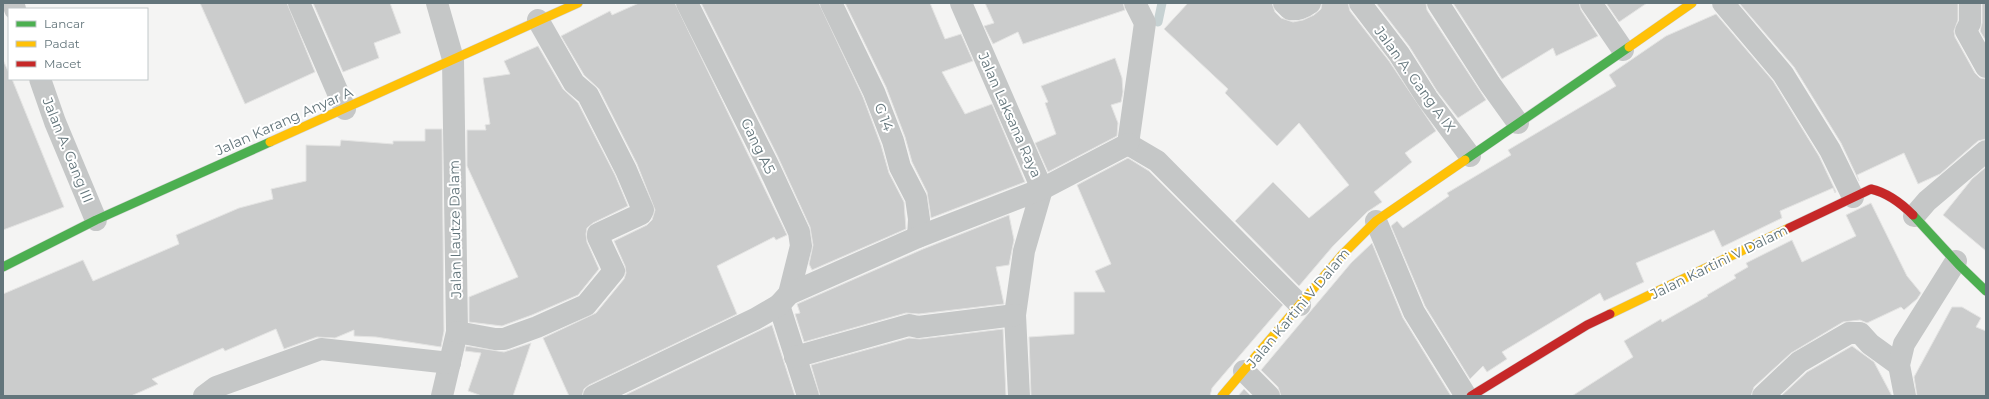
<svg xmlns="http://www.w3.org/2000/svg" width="1989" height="399" font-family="Montserrat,sans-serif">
  <rect width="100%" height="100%" fill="#f4f4f3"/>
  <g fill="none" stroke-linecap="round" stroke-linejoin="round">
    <polyline stroke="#c6d1d2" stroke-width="9" points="1158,22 1162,3"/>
  </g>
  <g fill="#cbcccc" stroke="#e4e4e3">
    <polygon points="200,3 287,3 315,72 245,104"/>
    <polygon points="313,3 390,3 401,33 374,43 379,58 343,72"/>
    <polygon points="639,3 675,3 787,235 776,240 774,237 717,266 737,314 589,385 584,389 582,396 569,396 543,338 596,313 624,279 626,273 625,266 614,241 647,225 652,220 655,210 637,164 599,89 584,75 561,36 610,11 612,15"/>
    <polygon points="701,3 819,3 863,97 881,145 889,173 904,202 906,229 812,270 809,264 813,245 810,227 778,157"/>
    <polygon points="845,3 930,3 945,39 961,34 973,61 942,72 965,114 992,104 1025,182 931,218 927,192 912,162 905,137 886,87"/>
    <polygon points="985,3 1123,3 1125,10 1023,44 1018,32 993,44 984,26 994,23"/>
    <polygon points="1188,3 1272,3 1275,12 1281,18 1293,22 1303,20 1314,15 1321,9 1322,3 1348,3 1350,11 1389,61 1436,131 1405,153 1412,162 1374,192 1382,202 1367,212 1333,246 1299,286 1235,221 1273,182 1309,218 1349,185 1299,123 1277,146 1225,93 1228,89 1164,29"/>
    <polygon points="1376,3 1426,3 1427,10 1486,100 1458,118 1437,91 1409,46"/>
    <polygon points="1453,3 1579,3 1581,10 1598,36 1556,56 1553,48 1502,79"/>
    <polygon points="1606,3 1647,3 1619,22"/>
    <polygon points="1739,3 1958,3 1958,20 1954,31 1955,37 1975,73 1980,78 1986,79 1986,139 1978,141 1940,174 1918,184 1904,153 1857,175 1859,181 1841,143 1794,67"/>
    <polygon points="1982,3 1986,3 1986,41 1980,31 1982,23"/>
    <polygon points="1716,14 1773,81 1819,156 1836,192 1835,193 1833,188 1780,211 1782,218 1722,247 1714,230 1636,263 1644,282 1604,301 1600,293 1502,352 1507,359 1487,372 1483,366 1470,379 1425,306 1391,226 1397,221 1403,228 1449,196 1447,193 1511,155 1508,150 1616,86 1609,75 1666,36"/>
    <polygon points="538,46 563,89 578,103 615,175 628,206 593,223 587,228 586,234 587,242 599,269 578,295 532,315 502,326 469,322 469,297 518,277 467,166 467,130 486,130 485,125 490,124 483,78 510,74 504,61"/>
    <polygon points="1115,58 1122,78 1123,92 1121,102 1111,105 1118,123 1117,136 1048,172 1035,143 1056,134 1045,103 1048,102 1041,86"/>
    <polygon points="3,60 9,73 9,79 12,79 64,207 3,230"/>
    <polygon points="425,129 442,129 444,331 441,347 376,337 354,336 354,330 335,338 317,337 284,349 276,329 225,351 223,348 152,379 158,384 131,396 3,396 3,294 83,260 93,281 179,244 176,235 239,208 273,199 271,189 306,181 306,145 340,146 341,140 393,144 393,141 425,141"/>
    <polygon points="1128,158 1149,171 1283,305 1212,388 1210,396 1031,396 1029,337 1074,334 1074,292 1105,292 1095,271 1111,264 1077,185"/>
    <polygon points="1986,167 1986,251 1943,215 1972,179"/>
    <polygon points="1871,203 1907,276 1921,293 1917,299 1904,310 1901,307 1867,323 1860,320 1843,322 1791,353 1754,387 1751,396 1572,396 1633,357 1624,341 1661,319 1662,322 1708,296 1707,295 1736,278 1734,275 1748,267 1746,263 1792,240 1802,262 1856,236 1846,215"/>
    <polygon points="1009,215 1014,240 1009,265 996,267 1004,304 919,314 906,313 804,342 795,314 800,313 797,304 923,249"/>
    <polygon points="1372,243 1403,318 1451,396 1281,396 1278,387 1261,370 1351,263"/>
    <polygon points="1952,307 1962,307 1981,318 1976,327 1986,331 1986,396 1917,396 1914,377"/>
    <polygon points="772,325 795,396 623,396 765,328"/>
    <polygon points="1003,329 1006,396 820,396 811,365 909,338 920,339"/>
    <polygon points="531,343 513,396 482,396 468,391 481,353 465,351 466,346 504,352"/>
    <polygon points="1852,346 1874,362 1892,396 1781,396 1807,372"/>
    <polygon points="1244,389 1251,396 1238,396"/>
  </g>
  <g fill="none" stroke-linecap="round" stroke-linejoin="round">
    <g stroke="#d0d1d1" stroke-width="10">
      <g id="fast">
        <polyline points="1465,160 1629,47"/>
        <polyline points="1913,215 1959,265 1986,291"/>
        <polyline points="3,267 96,220 270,142"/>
      </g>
    </g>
    <g stroke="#d0d1d1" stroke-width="10">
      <g id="slow">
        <polyline points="1629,47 1692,3"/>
        <polyline points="270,142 578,3"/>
        <polyline points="1610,314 1789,228"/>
        <polyline points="1222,396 1342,255 1376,221 1465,160"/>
      </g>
    </g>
    <g stroke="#d0d1d1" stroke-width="10">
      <g id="jam">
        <path d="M 1789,228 L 1871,189 C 1888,193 1901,203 1913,215"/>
        <polyline points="1471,396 1587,325 1610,314"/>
      </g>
    </g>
    <g stroke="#c5c7c7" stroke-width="22">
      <polyline points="13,3 15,9"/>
      <polyline points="299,3 345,109"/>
      <polyline points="437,3 453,59 457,332 442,396"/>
      <polyline points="687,3 767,163 799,232 801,246 789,294"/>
      <polyline points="831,3 874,92 893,141 900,167 916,198 919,219 918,237"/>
      <polyline points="961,3 1042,189 1024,251 1015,315 1019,396"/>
      <path d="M 1284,3 L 1290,9 C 1298,10 1303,8 1310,3"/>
      <polyline points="1360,3 1399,54 1427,98 1470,156"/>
      <polyline points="1438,3 1490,84 1518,123"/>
      <polyline points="1591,3 1623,50"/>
      <polyline points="1723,3 1783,74 1830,150 1853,197"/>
      <polyline points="1970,3 1970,23 1966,31 1986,67"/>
      <polyline points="40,79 55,122 96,220"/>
      <polyline points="1128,144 1157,161 1300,305"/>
      <polyline points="1128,144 1145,23 1135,3"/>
      <polyline points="1914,216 1927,201 1986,151"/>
      <polyline points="1376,221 1414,312 1466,396"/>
      <polyline points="779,305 808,396"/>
      <polyline points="457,332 495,339 504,339 537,327 586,305 614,271 598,237 598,234 641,214 643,210 626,170 588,95 574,83 538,20"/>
      <polyline points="795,357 909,325 918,327 1015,315"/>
      <polyline points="1244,371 1269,396"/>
      <polyline points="204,396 216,387 321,349 450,363"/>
      <polyline points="594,396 755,319 779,305 789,294 918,237 1042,189 1128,144"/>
      <polyline points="1763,396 1799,362 1849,333 1860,333 1870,344 1899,365"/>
      <polyline points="1905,396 1899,365 1904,344 1956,261"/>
    </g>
    <use href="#fast" stroke="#4caf50" stroke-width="9"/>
    <use href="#slow" stroke="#ffc107" stroke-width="9"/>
    <use href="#jam" stroke="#c62828" stroke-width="9"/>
  </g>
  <g text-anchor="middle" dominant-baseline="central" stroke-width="4" stroke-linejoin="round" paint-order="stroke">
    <g font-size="14" fill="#63757b" stroke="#fff">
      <text transform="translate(1415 79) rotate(54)">Jalan A. Gang A IX</text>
      <text transform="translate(1010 115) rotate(66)">Jalan Laksana Raya</text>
      <text transform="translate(884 117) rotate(69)">G 14</text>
      <text transform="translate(284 121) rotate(-24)">Jalan Karang Anyar A</text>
      <text transform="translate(758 146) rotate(64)">Gang A5</text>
      <text transform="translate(68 150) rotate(68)">Jalan A. Gang III</text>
      <text transform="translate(455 229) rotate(-91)">Jalan Lautze Dalam</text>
      <text transform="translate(1719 262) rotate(-26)">Jalan Kartini V Dalam</text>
      <text transform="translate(1298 308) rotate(-50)">Jalan Kartini V Dalam</text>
    </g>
  </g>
  <rect width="1989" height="399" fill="none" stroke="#63757b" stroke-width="8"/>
  <rect x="8" y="8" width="140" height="72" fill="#ffffff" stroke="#c1c8ca"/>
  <rect x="16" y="21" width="20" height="6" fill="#4caf50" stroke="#c1c8ca"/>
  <text x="44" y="28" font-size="12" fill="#63757b">Lancar</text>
  <rect x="16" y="41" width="20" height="6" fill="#ffc107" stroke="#c1c8ca"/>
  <text x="44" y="48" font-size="12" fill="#63757b">Padat</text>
  <rect x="16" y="61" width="20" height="6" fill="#c62828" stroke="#c1c8ca"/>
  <text x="44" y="68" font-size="12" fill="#63757b">Macet</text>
</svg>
